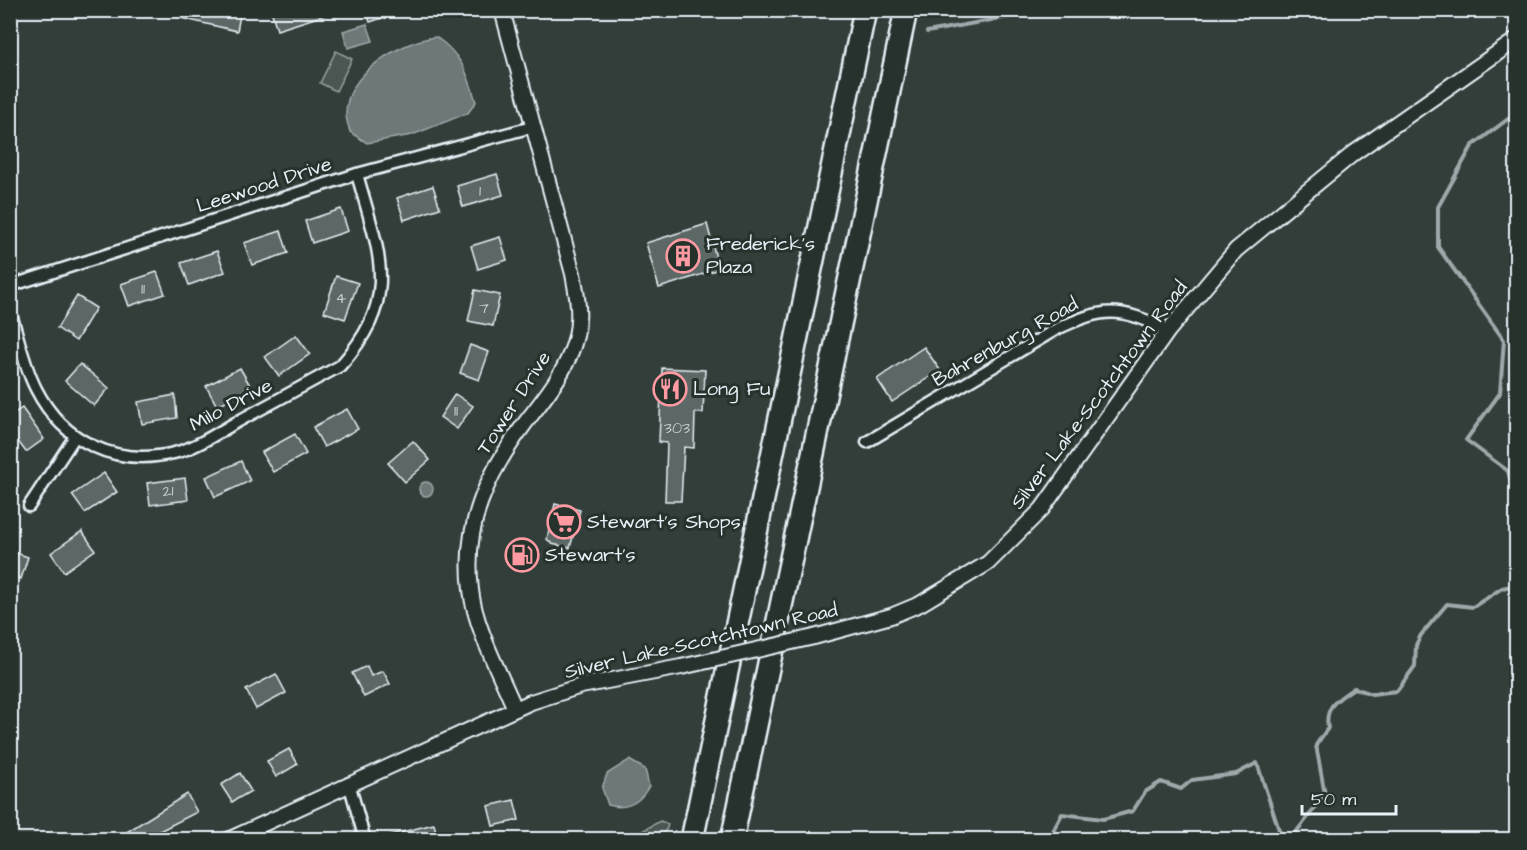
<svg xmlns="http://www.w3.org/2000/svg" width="1527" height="850" font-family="'Architects Daughter',sans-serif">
  <rect width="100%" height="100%" fill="#323e39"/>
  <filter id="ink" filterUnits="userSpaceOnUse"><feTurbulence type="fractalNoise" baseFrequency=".0167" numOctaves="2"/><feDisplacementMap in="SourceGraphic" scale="12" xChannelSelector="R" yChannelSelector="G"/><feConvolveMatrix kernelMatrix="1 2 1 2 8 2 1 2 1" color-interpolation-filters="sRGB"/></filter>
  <g filter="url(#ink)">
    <g fill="#495651" stroke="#98a4a4" stroke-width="1.5">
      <polygon points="336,51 352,59 336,91 320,83"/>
      <path d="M 660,821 L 668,824 C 666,841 640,840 628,839 Z"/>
    </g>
    <g fill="#6d7978" stroke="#9ea9ab" stroke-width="1.5">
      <polygon points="367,24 373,41 348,48 343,31"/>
      <path d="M 436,37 C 461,54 468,73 476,102 L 468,113 L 412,135 L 367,143 L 350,132 C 349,127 346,120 346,114 C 346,73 401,41 436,37 Z"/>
      <circle cx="426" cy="489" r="7"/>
      <path d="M 629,760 L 645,769 L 649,786 C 640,803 626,810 608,805 L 602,788 L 607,774 Z"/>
    </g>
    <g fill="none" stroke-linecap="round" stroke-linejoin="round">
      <g stroke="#9ea9ab" stroke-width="4">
        <polyline points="927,32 1023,14 1030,10"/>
        <polyline points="1516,113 1472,146 1438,207 1438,247 1504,340 1500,393 1466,440 1508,471 1516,501"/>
        <path d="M 1041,840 L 1051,835 L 1062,814 L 1103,819 L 1133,811 L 1145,792 L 1161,782 L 1181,789 L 1192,780 L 1236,774 L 1257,763 L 1280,833 L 1288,838 L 1297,831 L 1325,795 L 1316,745 L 1328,728 C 1324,707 1337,699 1354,688 L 1372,694 L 1397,691 L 1415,666 L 1416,645 L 1421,635 L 1447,604 L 1473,607 L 1502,588 L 1516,585"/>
      </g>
    </g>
    <g fill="#5c6865" stroke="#e8f1f8" stroke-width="1.5">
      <polygon points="168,10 241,10 237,31 168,15"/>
      <polygon points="271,10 331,10 331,13 277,30"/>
      <polygon points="366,10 400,10 400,12 370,22"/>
      <polygon points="497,174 503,195 463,207 457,186"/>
      <polygon points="433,186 440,208 404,220 397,198"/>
      <polygon points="341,209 348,231 312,243 305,221"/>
      <polygon points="707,224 719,269 659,288 646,243"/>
      <polygon points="281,231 288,253 252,265 244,243"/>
      <polygon points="500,237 507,260 478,269 471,246"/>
      <polygon points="217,251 225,272 189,285 181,263"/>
      <polygon points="157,272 165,294 129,306 121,284"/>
      <polygon points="336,276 358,283 345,319 324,312"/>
      <polygon points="475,290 500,295 493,326 468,321"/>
      <polygon points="77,296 96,308 76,341 57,328"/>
      <polygon points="296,335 310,354 279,376 265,357"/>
      <polygon points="470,345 489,352 479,380 460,373"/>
      <polygon points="924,347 940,370 892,402 877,379"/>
      <polygon points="80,364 109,388 94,406 65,381"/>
      <polygon points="240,368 251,387 217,406 206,386"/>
      <polygon points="662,368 705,370 703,413 695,413 694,448 684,447 681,501 665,501 667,443 659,442"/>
      <polygon points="455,394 473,406 457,429 440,417"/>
      <polygon points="175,395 177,418 142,424 138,402"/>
      <polygon points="22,408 44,439 26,452 10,431 10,416"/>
      <polygon points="347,409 358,429 324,447 313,427"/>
      <polygon points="295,434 306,454 273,472 262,452"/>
      <polygon points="413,441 430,460 405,482 388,463"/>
      <polygon points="241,461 250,481 215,497 206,477"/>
      <polygon points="104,473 117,492 85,513 72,495"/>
      <polygon points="185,478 188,500 150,505 147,483"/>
      <polygon points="555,504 580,510 570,548 552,544 547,539"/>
      <polygon points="82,531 95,550 64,572 51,553"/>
      <polygon points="10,551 28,557 21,579 10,575"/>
      <polygon points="367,666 371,676 383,671 390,684 364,697 352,673"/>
      <polygon points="276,674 286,693 256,709 246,690"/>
      <polygon points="289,749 298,764 276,777 267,761"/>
      <polygon points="240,773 251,791 232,802 221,785"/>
      <polygon points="187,794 197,812 142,840 114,840"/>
      <polygon points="514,800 519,820 493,826 488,806"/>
      <polygon points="434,824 438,840 387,840 386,836"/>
    </g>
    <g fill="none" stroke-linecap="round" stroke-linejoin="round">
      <g stroke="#e8f1f8" stroke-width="15">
        <g id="minor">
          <polyline points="10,286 357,174 532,127"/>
          <path d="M 10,311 C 18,336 24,366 36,389 C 63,442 115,467 174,453 C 195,448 216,434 235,423 C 270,404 305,385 340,366 C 402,297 379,254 357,174"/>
          <path d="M 867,442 L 1055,330 C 1103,307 1120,306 1168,331"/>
          <polyline points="29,506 74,438"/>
          <polyline points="349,783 365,840"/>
        </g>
      </g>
      <g stroke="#e8f1f8" stroke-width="18">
        <g id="tertiary">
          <path d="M 502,10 L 573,274 C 577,295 581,315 576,336 C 568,371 544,398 523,426 C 486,476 463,526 471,590 C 475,628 500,673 515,709"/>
          <polyline points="814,637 891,616 920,604 988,563 1042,509 1168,331 1236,250 1354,153 1516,40"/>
          <polyline points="228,840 531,702 581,686 681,667"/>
        </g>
      </g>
      <g stroke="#e8f1f8" stroke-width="26">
        <g id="motorway">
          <polyline points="692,840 865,10"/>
          <polyline points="732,840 906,10"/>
        </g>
      </g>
      <use href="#minor" stroke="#26332d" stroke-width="10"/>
      <use href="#tertiary" stroke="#26332d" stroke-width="14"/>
      <use href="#motorway" stroke="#26332d" stroke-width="21"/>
      <g stroke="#e8f1f8" stroke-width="18" stroke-linecap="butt">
        <polyline id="tertiary-bridge" points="681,667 814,637"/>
      </g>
      <use href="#tertiary-bridge" stroke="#26332d" stroke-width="14"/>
    </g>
  </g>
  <defs>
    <g id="building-ring" transform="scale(1.725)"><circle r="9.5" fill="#26332d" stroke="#ff9aa2" stroke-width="1.5"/><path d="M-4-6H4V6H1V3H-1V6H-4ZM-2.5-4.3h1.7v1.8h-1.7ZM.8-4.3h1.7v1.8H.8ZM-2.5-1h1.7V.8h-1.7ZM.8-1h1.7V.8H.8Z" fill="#ff9aa2"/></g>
    <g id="restaurant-ring" transform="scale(1.725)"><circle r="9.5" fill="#26332d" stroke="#ff9aa2" stroke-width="1.5"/><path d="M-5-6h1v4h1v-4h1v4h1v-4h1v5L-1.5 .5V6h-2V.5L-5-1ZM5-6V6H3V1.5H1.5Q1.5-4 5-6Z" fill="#ff9aa2"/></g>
    <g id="supermarket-ring" transform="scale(1.725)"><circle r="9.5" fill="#26332d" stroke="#ff9aa2" stroke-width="1.5"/><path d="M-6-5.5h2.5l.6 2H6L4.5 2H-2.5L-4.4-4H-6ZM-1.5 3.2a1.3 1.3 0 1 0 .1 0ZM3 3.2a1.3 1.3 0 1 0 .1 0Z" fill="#ff9aa2"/></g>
    <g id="fuel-ring" transform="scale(1.725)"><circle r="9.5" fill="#26332d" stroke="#ff9aa2" stroke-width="1.5"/><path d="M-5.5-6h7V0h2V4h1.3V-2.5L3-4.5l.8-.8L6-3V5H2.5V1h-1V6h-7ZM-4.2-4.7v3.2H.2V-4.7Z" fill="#ff9aa2"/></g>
  </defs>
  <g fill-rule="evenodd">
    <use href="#building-ring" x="683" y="256"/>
    <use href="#restaurant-ring" x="670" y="389"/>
    <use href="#supermarket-ring" x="564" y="522"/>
    <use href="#fuel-ring" x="522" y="555"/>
  </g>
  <g text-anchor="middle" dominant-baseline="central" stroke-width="6" stroke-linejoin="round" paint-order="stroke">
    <g font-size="16" fill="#c5cfd3">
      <text x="480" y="191">1</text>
      <text x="143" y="289">11</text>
      <text x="341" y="298">4</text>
      <text x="484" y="308">7</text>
      <text x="456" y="411">11</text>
      <text x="677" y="428">303</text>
      <text x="168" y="491">21</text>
    </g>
    <g font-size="20" fill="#e8f1f8" stroke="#26332d">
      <text transform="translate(264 185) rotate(-18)">Leewood Drive</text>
      <text transform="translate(1005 342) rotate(-29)">Bahrenburg Road</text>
      <text transform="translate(1099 395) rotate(-53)">Silver Lake-Scotchtown Road</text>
      <text transform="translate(514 403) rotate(-57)">Tower Drive</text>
      <text transform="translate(231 405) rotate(-28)">Milo Drive</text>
      <text transform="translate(701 641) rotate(-13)">Silver Lake-Scotchtown Road</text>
    </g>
    <g font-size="20" fill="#e8f1f8" stroke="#26332d" text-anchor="start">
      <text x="706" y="244">Frederick's<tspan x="706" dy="23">Plaza</tspan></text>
      <text x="693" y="389">Long Fu</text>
      <text x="587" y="522">Stewart's Shops</text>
      <text x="545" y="555">Stewart's</text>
    </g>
  </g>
  <rect width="1527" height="850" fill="none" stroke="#26332d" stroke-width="36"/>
  <rect x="18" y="18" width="1491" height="814" fill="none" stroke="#e8f1f8" stroke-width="2" filter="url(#ink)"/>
  <path d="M1302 805v9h94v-9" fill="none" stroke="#e8f1f8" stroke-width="3"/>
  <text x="1311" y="805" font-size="18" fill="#e8f1f8" stroke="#26332d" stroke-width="4.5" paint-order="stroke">50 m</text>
</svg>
